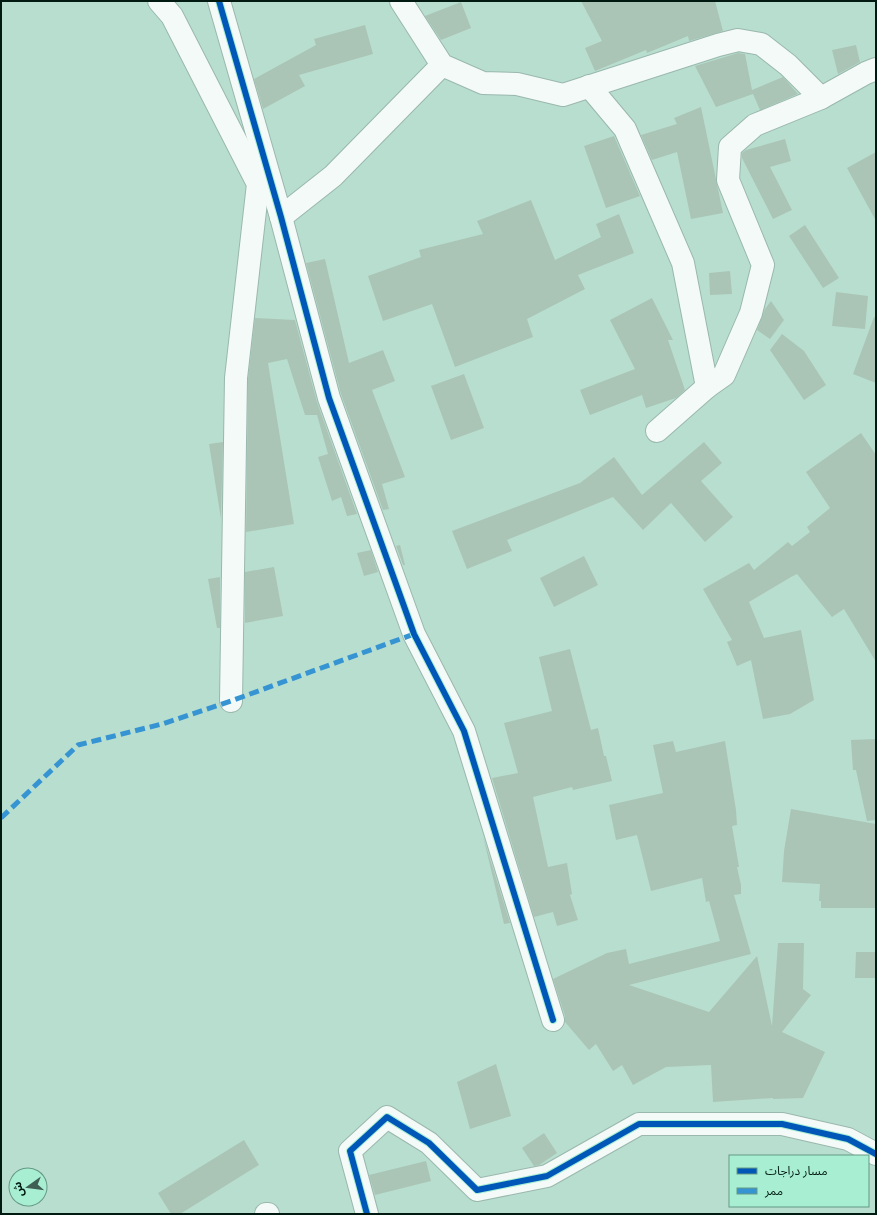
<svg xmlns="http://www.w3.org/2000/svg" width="877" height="1215" font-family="'Public Sans','Noto Sans Arabic',sans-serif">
  <rect width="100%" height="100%" fill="#b8ded0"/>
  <g fill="#aac5b6">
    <polygon points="581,1 715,1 723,31 689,41 688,36 647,53 646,50 595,71 585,48 602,41"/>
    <polygon points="461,2 471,28 441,40 425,16"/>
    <polygon points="365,25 373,54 299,75 305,86 263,109 254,79 316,45 314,39"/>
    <polygon points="856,45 860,62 838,74 832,50"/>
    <polygon points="738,53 745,54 752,90 783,77 798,94 760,110 753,94 716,107 695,66"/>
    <polygon points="701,107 723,213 691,219 677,152 652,160 641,135 677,124 674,118"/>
    <polygon points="614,136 640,196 606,208 584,146"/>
    <polygon points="785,139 791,161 770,167 792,210 773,219 742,158 742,153 746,150"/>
    <polygon points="876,152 876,221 847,168"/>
    <polygon points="531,200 555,260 601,237 596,224 619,214 634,253 578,275 585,289 527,319 533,337 455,367 432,304 383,321 368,276 421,257 419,250 483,234 477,221"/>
    <polygon points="805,225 839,278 823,288 789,236"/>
    <polygon points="325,259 349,363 383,350 395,381 372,390 405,477 382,484 389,509 383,510 341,394 306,263"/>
    <polygon points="730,271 732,294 710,295 709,273"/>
    <polygon points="836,292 868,296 865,329 832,326"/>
    <polygon points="652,298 673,340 668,340 685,390 676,398 646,408 642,395 590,415 580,390 635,369 610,320"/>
    <polygon points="771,301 784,320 770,339 757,330 765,309"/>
    <polygon points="874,317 876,318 876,383 853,374"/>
    <polygon points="255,318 295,320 317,402 357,514 347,516 341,497 332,501 318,457 328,454 317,415 305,415 287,359 268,363 294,524 246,532 248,379"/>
    <polygon points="782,334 804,351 826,385 804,400 770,350"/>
    <polygon points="464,374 484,428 451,440 431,386"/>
    <polygon points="861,433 876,455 876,662 844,609 832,617 797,574 791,577 749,602 764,638 801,630 814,700 790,714 763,719 751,660 737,666 727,642 732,640 703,589 749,563 754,570 788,542 792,546 810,532 807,527 830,508 806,472"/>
    <polygon points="223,442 221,519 209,444"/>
    <polygon points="704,442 722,463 701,481 733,517 705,542 671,503 643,530 613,497 507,540 512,551 467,569 452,531 580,483 614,457 642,495"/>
    <polygon points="400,545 405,565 403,565 396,546"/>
    <polygon points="371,550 378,572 364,576 357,553"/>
    <polygon points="584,556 598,585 554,607 540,578"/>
    <polygon points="274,567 283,616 245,623 245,572"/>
    <polygon points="220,577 220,628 217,628 208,579"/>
    <polygon points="570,649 591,730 598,728 604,756 606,756 612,781 573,790 572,787 533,797 548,867 567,863 572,894 570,895 578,920 557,926 553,912 534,917 492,778 518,773 504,723 552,711 539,657"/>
    <polygon points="876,739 876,820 867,821 856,770 853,770 851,740"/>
    <polygon points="673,741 676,752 725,741 736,810 737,825 732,826 739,867 737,867 741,885 741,894 734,895 751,954 629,985 709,1012 757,956 772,1026 778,943 804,943 803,989 811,995 782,1032 825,1052 803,1098 773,1099 773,1098 713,1102 711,1065 666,1067 633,1085 622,1065 613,1071 596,1044 589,1050 565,1022 565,1016 553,979 607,953 626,949 629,964 720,941 709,901 706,902 702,878 651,891 637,835 616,840 609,805 663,793 653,745"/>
    <polygon points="791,809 876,824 876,908 821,908 821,901 819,901 820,884 782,882 784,851"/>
    <polygon points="483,836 510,923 504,924"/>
    <polygon points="856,952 876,952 876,978 855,978"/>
    <polygon points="496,1064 511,1116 470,1129 457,1082"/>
    <polygon points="544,1133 557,1153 539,1165 534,1166 522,1148"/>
    <polygon points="244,1140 259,1165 180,1214 171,1214 158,1193"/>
    <polygon points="426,1161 431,1181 375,1195 369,1175"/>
  </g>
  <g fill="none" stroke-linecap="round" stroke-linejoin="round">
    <g stroke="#9ab8ad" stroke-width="24">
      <g id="street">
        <polyline points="159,1 172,16 258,184 236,378 231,701"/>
        <polyline points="219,1 281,217 329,398 414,634 464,731 553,1020"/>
        <polyline points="401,1 442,65 483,83 517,84 563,95 718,45 738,40 761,44 788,65 821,98 866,73 876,69"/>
        <polyline points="589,86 625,129 683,263 707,387"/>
        <polyline points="281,217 333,176 442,65"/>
        <polyline points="657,431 707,387 724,375 751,313 763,265 728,180 730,147 755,125 821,98"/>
        <polyline points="266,1214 268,1214"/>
        <polyline points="367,1214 350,1151 387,1117 429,1143 477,1190 547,1176 639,1124 782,1124 848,1139 876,1154"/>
      </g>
    </g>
    <use href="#street" stroke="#f4faf8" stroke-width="22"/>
    <polyline stroke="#3694d3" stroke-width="5" stroke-dasharray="10 5" stroke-linecap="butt" points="1,818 78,745 162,724 231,701 414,634"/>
    <g stroke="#a8eed3" stroke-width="8">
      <g id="cycleway">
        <polyline points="219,1 281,217 329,398 414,634 464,731 553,1020"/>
        <polyline points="367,1214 350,1151 387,1117 429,1143 477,1190 547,1176 639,1124 782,1124 848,1139 876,1154"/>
      </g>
    </g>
    <use href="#cycleway" stroke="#0057b8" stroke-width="6"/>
  </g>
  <rect width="877" height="1215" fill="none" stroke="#001a11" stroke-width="4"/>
  <rect x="729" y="1155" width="140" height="52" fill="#a8eed3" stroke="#659985"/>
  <rect x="737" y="1168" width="20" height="6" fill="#0057b8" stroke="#659985"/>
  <text x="765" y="1175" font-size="12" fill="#001a11">مسار دراجات</text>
  <rect x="737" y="1188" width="20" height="6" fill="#3694d3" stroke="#659985"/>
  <text x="765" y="1195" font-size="12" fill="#001a11">ممر</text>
  <g transform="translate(28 1187) rotate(256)"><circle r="19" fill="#a8eed3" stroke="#659985"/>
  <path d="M0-3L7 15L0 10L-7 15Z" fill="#405f54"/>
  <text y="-6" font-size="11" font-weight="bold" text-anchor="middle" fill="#001a11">ش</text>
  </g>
</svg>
